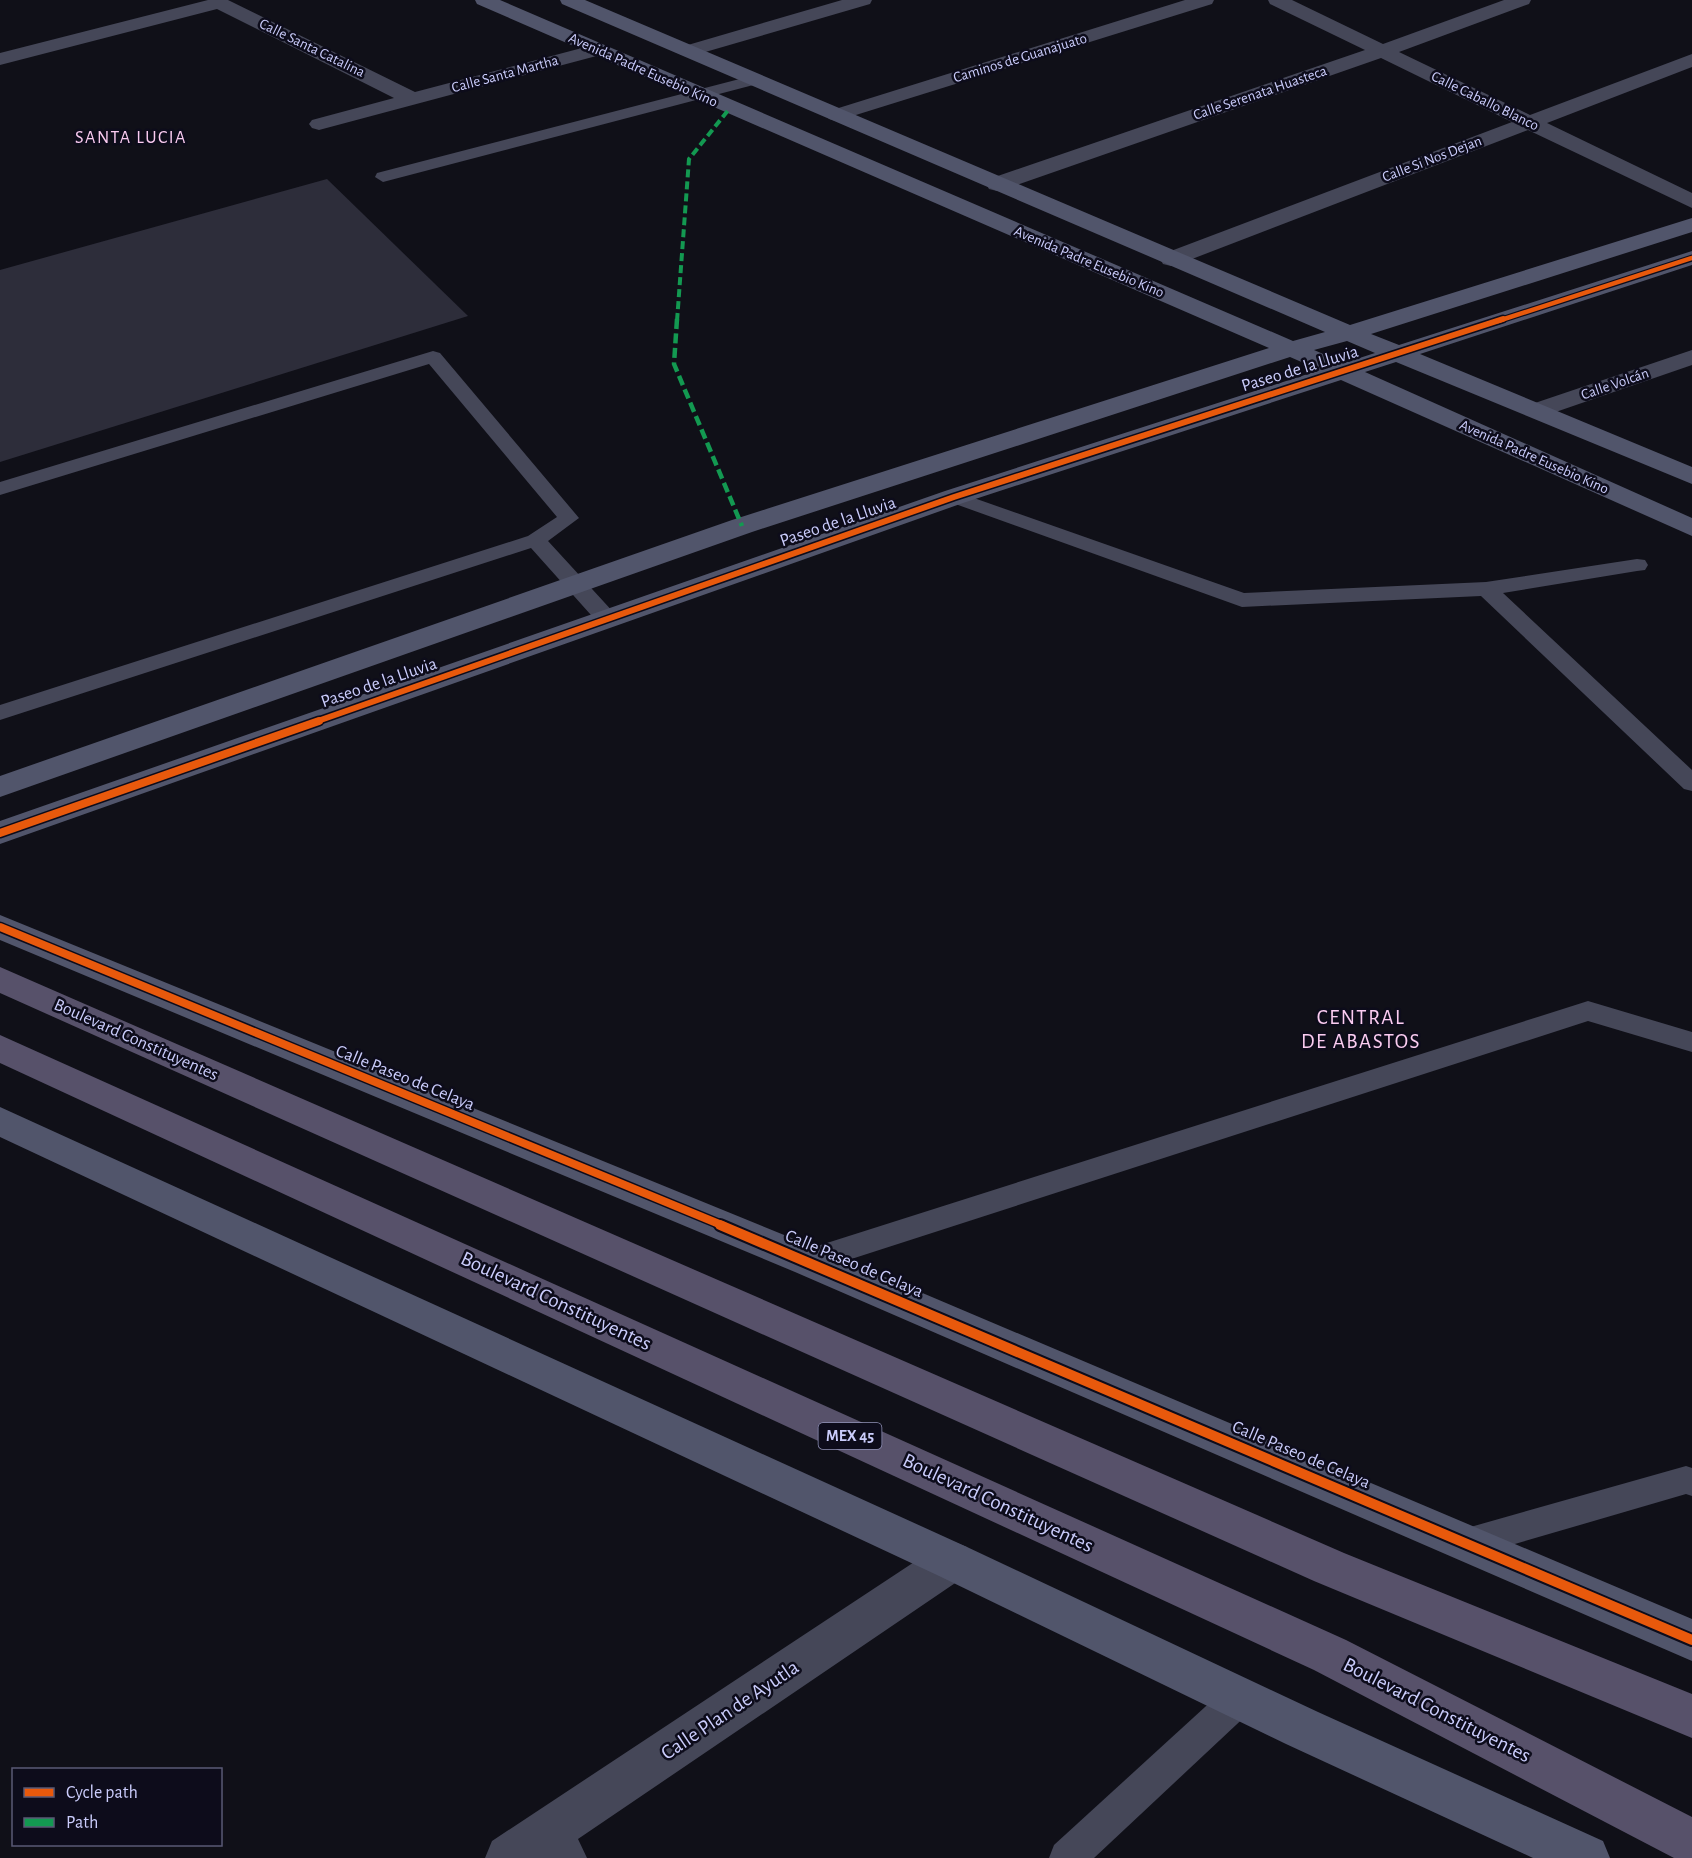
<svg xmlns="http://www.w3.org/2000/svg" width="1692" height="1858" font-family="'Alegreya Sans',sans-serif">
  <rect width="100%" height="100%" fill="#101018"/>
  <polygon fill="#2d2d3a" points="327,179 468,316 0,462 0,270"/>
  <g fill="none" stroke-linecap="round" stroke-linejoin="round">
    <g fill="#454758" fill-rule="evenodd">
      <polygon points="755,75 761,77 763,80 761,83 383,182 375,177 377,173"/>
      <polygon points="433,351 440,353 579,518 548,541 615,614 618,619 615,624 607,626 599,624 531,548 0,720 0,705 528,536 557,517 429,364 0,495 0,482"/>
      <polygon points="954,491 1244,593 1486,582 1637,559 1645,560 1648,565 1645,570 1637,571 1503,593 1692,770 1692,791 1684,789 1481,596 1242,607 947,501 944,497 947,493"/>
      <polygon points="1588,1001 1692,1032 1692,1052 1588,1021 808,1273 798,1270 793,1261 798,1252 808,1249"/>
      <polygon points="1686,1466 1692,1468 1692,1496 1686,1494 1467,1558 1455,1554 1451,1543 1455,1532 1467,1528"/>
      <polygon points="1240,1681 1252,1686 1257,1698 1252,1710 1094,1858 1049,1858 1054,1845 1228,1686"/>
    </g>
    <g fill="#454758" fill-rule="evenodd">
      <polygon points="208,0 228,0 415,92 597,44 604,46 607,50 604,54 319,130 312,128 309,124 312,120 394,98 217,9 0,65 0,53"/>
      <polygon points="842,0 872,0 870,4 695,55 681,55 678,51 681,47"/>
      <polygon points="1185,0 1214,0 1212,4 843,119 836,121 829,119 826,115 829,111"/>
      <polygon points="1268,0 1292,0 1383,44 1504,0 1531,0 1529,4 1399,52 1530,115 1692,54 1692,67 1547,123 1692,193 1692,208 1528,130 1179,264 1171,266 1163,264 1160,259 1163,254 1512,122 1381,58 1005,189 997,191 989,189 986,184 989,179 1365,50 1270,4"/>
      <polygon points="1692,350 1692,365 1547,415 1538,418 1529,415 1525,410 1529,405"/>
      <polygon points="952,1541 967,1547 973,1561 967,1575 578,1839 587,1858 485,1858 492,1841 937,1547"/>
    </g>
    <g fill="#51556b" fill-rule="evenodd">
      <path d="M 475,0 L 500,0 L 1293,341 L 1325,332 L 562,4 L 560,0 L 585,0 L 1350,325 L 1692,218 L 1692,232 L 1371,334 L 1399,345 L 1692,251 L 1692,265 L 1420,354 L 1692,467 L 1692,484 L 1396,362 L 1365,372 L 1692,518 L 1692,536 L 1341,380 L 963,503 L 0,844 L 0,821 L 945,491 L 1320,370 L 1290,357 L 752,532 L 0,797 L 0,776 L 732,520 L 1269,348 L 477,4 ZM 1347,341 L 1375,353 L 1344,363 L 1314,350 Z"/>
      <polygon points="0,915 821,1250 1692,1619 1692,1661 795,1272 0,940"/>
      <polygon points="0,1107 967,1547 1318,1712 1603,1841 1610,1858 1533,1858 1286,1744 937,1575 0,1137"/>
    </g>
    <g fill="#57516a" fill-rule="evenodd">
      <polygon points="0,967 1344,1553 1692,1694 1692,1738 1314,1581 0,993"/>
      <polygon points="0,1035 1346,1640 1692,1817 1692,1858 1674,1858 1314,1670 0,1063"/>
    </g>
    <polyline stroke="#139951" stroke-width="4" stroke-dasharray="8 4" stroke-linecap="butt" points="677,321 689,159 730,108"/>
    <polyline stroke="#139951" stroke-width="4.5" stroke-dasharray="10 4.5" stroke-linecap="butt" points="677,319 674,364 742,526"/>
    <g stroke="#0d0c1b" stroke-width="7">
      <polyline id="cycleway-far3" points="1498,321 1692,258"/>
    </g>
    <g stroke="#0d0c1b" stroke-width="9">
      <polyline id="cycleway-far2" points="315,722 954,497 1503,319"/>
    </g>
    <g stroke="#0d0c1b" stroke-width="11">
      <g id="cycleway-far1">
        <polyline points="0,833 319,721"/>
        <polyline points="0,927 724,1226"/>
      </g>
    </g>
    <g stroke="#0d0c1b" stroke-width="14">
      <polyline id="cycleway" points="720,1225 1692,1640"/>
    </g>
    <use href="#cycleway-far3" stroke="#e8590c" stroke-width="4.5"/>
    <use href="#cycleway-far2" stroke="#e8590c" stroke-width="6"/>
    <use href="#cycleway-far1" stroke="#e8590c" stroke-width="8"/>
    <use href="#cycleway" stroke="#e8590c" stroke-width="10"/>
  </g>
  <g text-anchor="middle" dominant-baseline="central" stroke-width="5" stroke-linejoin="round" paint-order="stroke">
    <g font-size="15" fill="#caccfb" stroke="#0d0c1b">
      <text transform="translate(312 48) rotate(26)">Calle Santa Catalina</text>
      <text transform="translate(1020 58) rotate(-17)">Caminos de Guanajuato</text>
      <text transform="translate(643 70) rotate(24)">Avenida Padre Eusebio Kino</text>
      <text transform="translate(505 74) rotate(-15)">Calle Santa Martha</text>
      <text transform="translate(1260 93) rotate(-19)">Calle Serenata Huasteca</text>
      <text transform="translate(1485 101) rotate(26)">Calle Caballo Blanco</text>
      <text transform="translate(1432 159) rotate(-21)">Calle Si Nos Dejan</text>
      <text transform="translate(1089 262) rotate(23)">Avenida Padre Eusebio Kino</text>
      <text transform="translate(1615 384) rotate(-19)">Calle Volcán</text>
      <text transform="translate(1534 457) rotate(24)">Avenida Padre Eusebio Kino</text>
    </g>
    <rect fill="#0d0c1b" stroke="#9192b8" stroke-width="1.5" x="818.5" y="1423" width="63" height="26" rx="4.5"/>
    <g font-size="16" font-weight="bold" fill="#caccfb">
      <text x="850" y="1436">MEX 45</text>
    </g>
    <g font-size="18" letter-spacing="1.5" fill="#fbccf1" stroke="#0d0c1b">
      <text x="131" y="138">SANTA LUCIA</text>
    </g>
    <g font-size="18" fill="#caccfb" stroke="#0d0c1b">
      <text transform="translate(1300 369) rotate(-17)">Paseo de la Lluvia</text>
      <text transform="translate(838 522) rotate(-19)">Paseo de la Lluvia</text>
      <text transform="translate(379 683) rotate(-19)">Paseo de la Lluvia</text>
      <text transform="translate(136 1040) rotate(24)">Boulevard Constituyentes</text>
      <text transform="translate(405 1078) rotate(22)">Calle Paseo de Celaya</text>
      <text transform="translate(854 1264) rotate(23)">Calle Paseo de Celaya</text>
      <text transform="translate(1301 1455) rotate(23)">Calle Paseo de Celaya</text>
    </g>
    <g font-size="21" letter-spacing="1.5" fill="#fbccf1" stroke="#0d0c1b">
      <text x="1361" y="1017">CENTRAL<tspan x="1361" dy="24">DE ABASTOS</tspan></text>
    </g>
    <g font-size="21" fill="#caccfb" stroke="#0d0c1b">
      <text transform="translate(556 1301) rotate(25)">Boulevard Constituyentes</text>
      <text transform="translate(998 1503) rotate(25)">Boulevard Constituyentes</text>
      <text transform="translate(730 1710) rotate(-34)">Calle Plan de Ayutla</text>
      <text transform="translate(1437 1710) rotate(27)">Boulevard Constituyentes</text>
    </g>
  </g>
  <rect x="12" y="1768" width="210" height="78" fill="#0d0c1b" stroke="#595975" stroke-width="1.5"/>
  <rect x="24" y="1788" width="30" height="9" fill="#e8590c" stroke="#595975" stroke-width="1.5"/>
  <text x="66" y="1798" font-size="18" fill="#caccfb">Cycle path</text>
  <rect x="24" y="1818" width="30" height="9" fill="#139951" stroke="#595975" stroke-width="1.5"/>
  <text x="66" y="1828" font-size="18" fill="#caccfb">Path</text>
</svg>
